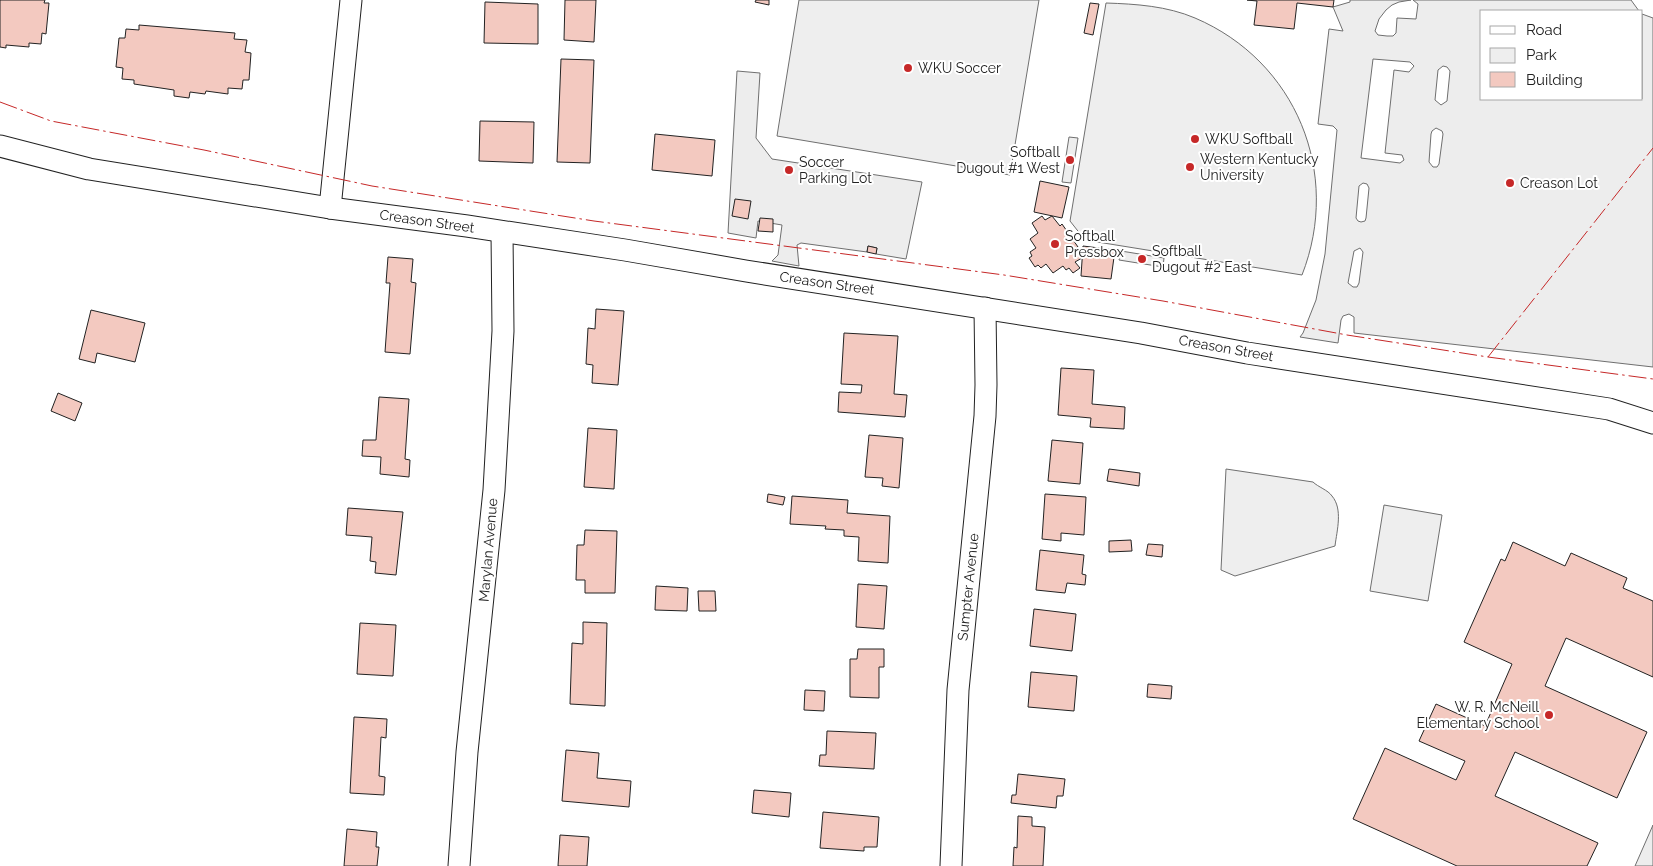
<svg xmlns="http://www.w3.org/2000/svg" width="1653" height="866" font-family="Raleway,sans-serif">
  <rect width="100%" height="100%" fill="#fff"/>
  <g fill="#eee" stroke="#6f6f6f">
    <polygon points="799,0 1039,0 1010,175 777,136"/>
    <path d="M 1106,3 C 1136,4 1167,6 1195,18 C 1296,61 1342,173 1302,275 L 1085,240 L 1070,221 Z"/>
    <polygon points="1069,137 1078,138 1071,183 1062,182"/>
    <polygon points="1121,251 1164,258 1163,267 1119,260"/>
    <path d="M 1226,469 L 1313,482 C 1318,487 1328,490 1332,496 C 1343,509 1337,530 1335,546 L 1235,576 L 1221,570 Z"/>
    <polygon points="1384,505 1442,515 1428,601 1370,591"/>
  </g>
  <g fill="#ededed" stroke="#6f6f6f" fill-rule="evenodd">
    <path d="M 1350,0 L 1411,0 L 1399,2 L 1392,5 L 1386,10 L 1379,19 L 1375,31 L 1378,35 L 1387,36 L 1393,36 L 1396,33 L 1397,18 L 1416,19 L 1418,4 L 1413,0 L 1631,0 L 1639,11 L 1482,11 L 1482,99 L 1642,99 L 1642,14 L 1653,18 L 1653,367 L 1354,333 L 1354,317 L 1349,314 L 1343,316 L 1341,320 L 1338,343 L 1300,337 L 1303,333 L 1316,300 L 1325,254 L 1337,130 L 1333,126 L 1318,124 L 1329,29 L 1343,31 L 1333,7 L 1350,2 ZM 1373,59 L 1410,62 L 1414,66 L 1409,72 L 1394,70 L 1385,153 L 1402,155 L 1404,160 L 1400,163 L 1361,158 ZM 1443,66 L 1447,67 L 1450,71 L 1447,101 L 1441,105 L 1435,100 L 1438,70 ZM 1436,128 L 1442,131 L 1443,134 L 1439,164 L 1437,167 L 1433,167 L 1429,162 L 1431,134 L 1432,131 ZM 1363,183 L 1367,184 L 1369,188 L 1366,218 L 1365,221 L 1361,222 L 1358,221 L 1356,218 L 1359,186 ZM 1360,248 L 1363,252 L 1359,283 L 1357,287 L 1353,287 L 1348,283 L 1354,251 Z"/>
    <polygon points="737,71 760,73 756,138 772,159 922,182 906,259 876,254 877,248 868,246 867,252 801,243 797,245 799,266 772,261 778,255 782,225 758,221 756,238 728,233"/>
    <polygon points="1653,825 1653,866 1635,866"/>
  </g>
  <g fill="#f3c9c0" stroke="#222">
    <polygon points="0,0 45,0 44,3 49,3 46,34 42,33 41,44 29,43 29,47 6,45 6,48 0,47"/>
    <polygon points="565,0 596,0 594,42 564,40"/>
    <polygon points="756,0 769,0 769,5 755,2"/>
    <polygon points="1247,0 1334,0 1333,7 1297,3 1294,29 1254,25 1257,1"/>
    <polygon points="485,2 538,4 538,44 484,43"/>
    <polygon points="1090,3 1099,4 1093,35 1084,33"/>
    <polygon points="139,25 235,33 234,39 247,40 245,52 251,53 249,80 243,80 242,89 228,88 228,94 206,91 205,94 190,92 189,98 174,96 174,90 134,84 134,80 122,79 123,68 116,67 119,38 125,38 126,29 139,30"/>
    <polygon points="561,59 594,60 590,163 557,162"/>
    <polygon points="480,121 534,122 533,163 479,161"/>
    <polygon points="655,134 715,140 712,176 652,170"/>
    <polygon points="1040,181 1069,187 1062,218 1034,212"/>
    <polygon points="735,199 751,201 748,219 732,216"/>
    <polygon points="1042,216 1045,220 1052,216 1060,226 1062,224 1078,247 1075,248 1082,258 1075,262 1080,268 1073,273 1069,268 1066,270 1063,266 1053,273 1046,264 1041,268 1038,265 1035,267 1029,258 1032,256 1030,252 1036,248 1030,239 1038,233 1032,223"/>
    <polygon points="760,218 773,219 773,232 758,231"/>
    <polygon points="868,246 877,248 876,254 867,252"/>
    <polygon points="1083,246 1115,250 1111,279 1081,276"/>
    <polygon points="388,257 413,259 411,282 416,283 410,354 385,352 390,283 386,283"/>
    <polygon points="596,309 624,311 618,385 592,383 593,365 586,364 588,328 595,329"/>
    <polygon points="91,310 145,323 135,362 97,353 95,363 79,359"/>
    <polygon points="844,333 898,336 894,394 907,395 905,417 838,412 839,392 861,393 862,385 841,384"/>
    <polygon points="1061,368 1094,370 1092,404 1125,407 1124,429 1090,427 1091,418 1058,415"/>
    <polygon points="58,393 82,403 75,421 51,411"/>
    <polygon points="379,397 409,399 405,459 410,460 409,477 380,474 381,457 362,456 363,440 376,440"/>
    <polygon points="588,428 617,430 614,489 584,487"/>
    <polygon points="869,435 903,438 899,488 882,486 883,478 865,477"/>
    <polygon points="1052,440 1083,443 1080,484 1048,481"/>
    <polygon points="1109,469 1140,473 1139,486 1107,481"/>
    <polygon points="768,494 785,497 783,505 767,502"/>
    <polygon points="1045,494 1086,497 1084,535 1061,533 1061,541 1042,539"/>
    <polygon points="792,496 848,500 847,513 890,516 888,563 858,561 859,537 844,536 844,530 825,529 826,526 790,524"/>
    <polygon points="348,508 403,512 396,575 375,573 376,562 370,561 372,537 346,535"/>
    <polygon points="585,530 617,531 615,593 585,593 585,580 576,580 577,545 584,545"/>
    <polygon points="1131,540 1132,551 1109,552 1109,541"/>
    <polygon points="1513,542 1565,566 1571,553 1627,578 1623,588 1653,601 1653,677 1566,638 1545,686 1647,732 1617,798 1515,752 1495,796 1598,843 1587,866 1457,866 1353,819 1385,748 1456,780 1465,761 1419,741 1436,704 1485,726 1512,664 1464,642 1501,559 1505,561"/>
    <polygon points="1148,544 1163,545 1162,557 1146,555"/>
    <polygon points="1040,550 1084,555 1082,574 1086,575 1085,585 1067,583 1065,593 1036,590"/>
    <polygon points="858,584 887,586 884,629 856,627"/>
    <polygon points="656,586 688,588 687,611 655,610"/>
    <polygon points="698,591 715,591 716,611 699,611"/>
    <polygon points="1034,609 1076,614 1072,651 1030,646"/>
    <polygon points="583,622 607,623 605,706 570,704 572,643 583,644"/>
    <polygon points="360,623 396,625 393,676 357,674"/>
    <polygon points="858,649 884,649 884,667 879,667 879,698 850,697 850,659 857,659"/>
    <polygon points="1031,672 1077,676 1074,711 1028,707"/>
    <polygon points="1148,684 1172,686 1171,699 1147,697"/>
    <polygon points="805,690 825,691 824,711 804,710"/>
    <polygon points="354,717 387,719 386,738 381,737 379,776 385,777 384,795 350,793"/>
    <polygon points="827,731 876,733 874,769 819,766 820,755 826,755"/>
    <polygon points="566,750 599,753 597,778 631,781 629,807 562,801"/>
    <polygon points="1018,774 1065,779 1063,796 1057,796 1056,808 1011,803 1012,795 1016,795"/>
    <polygon points="754,790 791,793 789,817 752,813"/>
    <polygon points="823,812 879,817 877,847 864,847 864,851 820,848"/>
    <polygon points="1018,816 1032,817 1032,826 1045,827 1043,866 1013,866 1014,847 1017,848"/>
    <polygon points="347,829 377,832 376,847 379,847 377,866 344,866"/>
    <polygon points="560,835 589,837 587,866 558,866"/>
  </g>
  <g fill="none" stroke-linecap="round" stroke-linejoin="round">
    <g stroke="#222" stroke-width="23">
      <g id="minor">
        <polyline points="0,146 89,169 330,208 467,226 625,250 746,271 1141,333 1247,353 1609,409 1653,423"/>
        <polyline points="330,208 351,0"/>
        <polyline points="459,866 467,752 494,490 503,331 502,232"/>
        <polyline points="951,866 958,690 985,416 986,385 985,308"/>
      </g>
    </g>
    <use href="#minor" stroke="#fff" stroke-width="21"/>
    <g stroke="#c62828" stroke-width="1" stroke-dasharray="18 4 2.5 4" stroke-linecap="butt">
      <polyline points="0,102 51,121 204,150 372,186 594,221 1004,275 1163,301 1347,335 1488,357 1653,379"/>
      <polyline points="1488,357 1653,148"/>
    </g>
  </g>
  <g fill="#c62828" stroke="#fff" stroke-width="2">
    <circle cx="908" cy="68" r="5"/>
    <circle cx="1195" cy="139" r="5"/>
    <circle cx="1070" cy="160" r="5"/>
    <circle cx="1190" cy="167" r="5"/>
    <circle cx="789" cy="170" r="5"/>
    <circle cx="1510" cy="183" r="5"/>
    <circle cx="1055" cy="244" r="5"/>
    <circle cx="1142" cy="259" r="5"/>
    <circle cx="1549" cy="715" r="5"/>
  </g>
  <g text-anchor="middle" dominant-baseline="central" stroke-width="4" stroke-linejoin="round" paint-order="stroke">
    <g font-size="14" fill="#222" stroke="#fff" text-anchor="start">
      <text x="918" y="68">WKU Soccer</text>
      <text x="1205" y="139">WKU Softball</text>
      <text x="1060" y="152" text-anchor="end">Softball<tspan x="1060" dy="16">Dugout #1 West</tspan></text>
      <text x="1200" y="159">Western Kentucky<tspan x="1200" dy="16">University</tspan></text>
      <text x="799" y="162">Soccer<tspan x="799" dy="16">Parking Lot</tspan></text>
      <text x="1520" y="183">Creason Lot</text>
      <text x="1065" y="236">Softball<tspan x="1065" dy="16">Pressbox</tspan></text>
      <text x="1152" y="251">Softball<tspan x="1152" dy="16">Dugout #2 East</tspan></text>
      <text x="1539" y="707" text-anchor="end">W. R. McNeill<tspan x="1539" dy="16">Elementary School</tspan></text>
    </g>
    <g font-size="14" fill="#222" stroke="#fff">
      <text transform="translate(427 221) rotate(8)">Creason Street</text>
      <text transform="translate(827 283) rotate(8)">Creason Street</text>
      <text transform="translate(1226 348) rotate(10)">Creason Street</text>
      <text transform="translate(488 550) rotate(-85)">Marylan Avenue</text>
      <text transform="translate(968 587) rotate(-84)">Sumpter Avenue</text>
    </g>
  </g>
  <rect x="1480" y="10" width="162" height="90" fill="#ffffff" stroke="#a7a7a7"/>
  <rect x="1490" y="26" width="25" height="8" fill="#ffffff" stroke="#a7a7a7"/>
  <text x="1526" y="35" font-size="15" fill="#222222">Road</text>
  <rect x="1490" y="48" width="25" height="15" fill="#eeeeee" stroke="#a7a7a7"/>
  <text x="1526" y="60" font-size="15" fill="#222222">Park</text>
  <rect x="1490" y="72" width="25" height="15" fill="#f3c9c0" stroke="#a7a7a7"/>
  <text x="1526" y="85" font-size="15" fill="#222222">Building</text>
</svg>
